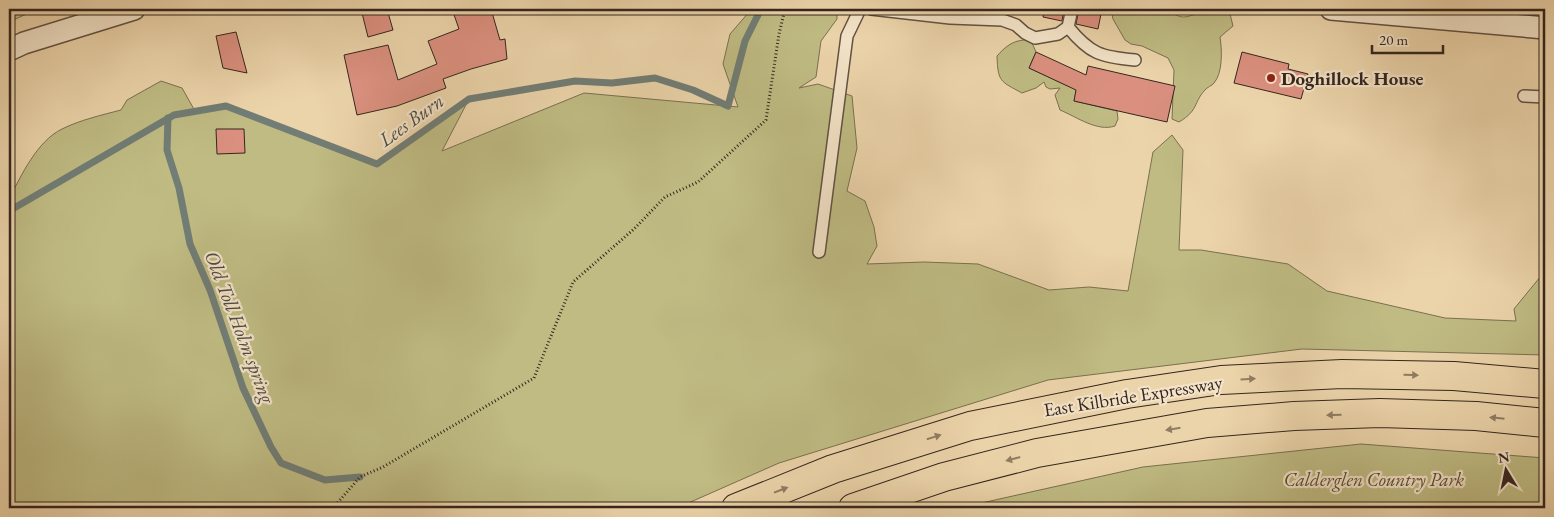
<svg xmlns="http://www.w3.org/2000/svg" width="1554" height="517" font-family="'EB Garamond',serif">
  <rect width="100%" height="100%" fill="#ecd4aa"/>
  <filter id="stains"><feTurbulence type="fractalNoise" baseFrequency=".004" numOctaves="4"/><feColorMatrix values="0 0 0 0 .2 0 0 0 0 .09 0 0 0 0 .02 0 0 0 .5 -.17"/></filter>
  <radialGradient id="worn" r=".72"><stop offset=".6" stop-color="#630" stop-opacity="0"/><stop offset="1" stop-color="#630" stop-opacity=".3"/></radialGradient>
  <g fill="#bfbb83" stroke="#7a7051">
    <polygon points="9,9 23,9 31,12 9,22"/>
    <path d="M 767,9 L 837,9 L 837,19 L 821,41 L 816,77 L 799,88 L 818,84 L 852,96 L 857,148 L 847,191 L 865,201 L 874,227 L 877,246 L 867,264 L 924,262 L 978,264 L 1049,290 L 1089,287 L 1128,291 L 1153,152 L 1172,135 L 1183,150 L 1179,250 L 1201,250 L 1288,264 L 1327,291 L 1445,318 L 1516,321 L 1514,309 L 1545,271 L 1545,331 L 1540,330 L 1545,355 L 1302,349 L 1048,380 L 779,463 L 677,508 L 9,508 L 9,199 C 21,176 37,141 62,129 C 80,120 102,115 121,110 L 127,100 L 161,81 L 182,88 L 195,111 L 226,106 L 377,164 L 469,99 L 442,151 L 584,93 L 738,107 L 723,64 L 730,34 L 750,11 Z"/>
    <path d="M 1111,9 L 1168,9 C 1185,25 1191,12 1209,11 C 1216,11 1223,13 1230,14 L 1233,26 L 1220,37 C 1222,49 1223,73 1214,83 C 1212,86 1207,87 1205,90 C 1193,103 1199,110 1179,122 L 1172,119 L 1174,70 L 1168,58 L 1142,46 L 1131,44 L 1125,40 L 1113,19 Z"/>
    <path d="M 1024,40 L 1032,43 L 1036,52 L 1029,68 L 1068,86 L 1077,86 L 1074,101 L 1117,111 L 1118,119 L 1115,126 C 1097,132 1077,117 1060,110 L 1055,95 L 1060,88 L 1050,89 L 1046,87 L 1044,82 L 1036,88 L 1022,93 C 1000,81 998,82 997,56 C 1005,47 1012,41 1024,40 Z"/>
    <polygon points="1361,444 1545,458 1545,508 959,508 1143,467"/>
  </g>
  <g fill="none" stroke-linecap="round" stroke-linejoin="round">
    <g stroke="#717d75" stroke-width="7">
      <polyline points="168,118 167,150 179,188 190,244 210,290 243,388 271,447 281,463 325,480 360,477"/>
      <polyline points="9,211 174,115 226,106 377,164 469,99 575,81 612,83 655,78 693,90 728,106 745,41 761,9"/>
    </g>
  </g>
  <g fill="#db907f" stroke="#34261f">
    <polygon points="361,9 387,9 393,30 368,37"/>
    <polygon points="452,9 491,9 500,40 505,39 507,59 471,69 443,79 446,88 397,106 357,115 344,55 388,45 398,80 437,64 428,41 459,29"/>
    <polygon points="1044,9 1064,9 1062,21 1043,17"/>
    <polygon points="1079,9 1102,9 1098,29 1076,24"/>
    <polygon points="236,32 247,73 223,68 216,36"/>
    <polygon points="1036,52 1086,75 1088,66 1175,86 1167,122 1074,101 1076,90 1029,68"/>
    <polygon points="1242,52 1289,64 1288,69 1308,74 1301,99 1234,83"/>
    <polygon points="216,129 244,129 245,153 217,154"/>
  </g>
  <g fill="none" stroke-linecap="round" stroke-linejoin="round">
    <g stroke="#625242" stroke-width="14">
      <g id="lane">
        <polyline points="871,9 950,18 1002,20 1016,25 1025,33 1035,38 1058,34 1068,27"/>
        <path d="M 1072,9 L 1068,27 C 1090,54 1101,57 1135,60"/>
        <polyline points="1524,96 1545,97"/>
        <polyline points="819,252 847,36 860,9"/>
      </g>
    </g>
    <g stroke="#625242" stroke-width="24">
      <g id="street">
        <polyline points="1331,9 1545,28"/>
        <polyline points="9,50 24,43 134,9"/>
      </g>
    </g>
    <g stroke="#34261f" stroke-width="30">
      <g id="highway">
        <polyline points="736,508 833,469 970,426 1127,394 1221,380 1342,374 1454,376 1545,384"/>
        <polyline points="853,508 944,477 1037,453 1207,423 1294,416 1380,413 1476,416 1545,423"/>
      </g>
    </g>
    <g stroke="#34261f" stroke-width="3" stroke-dasharray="1 2.5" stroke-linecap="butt">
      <polyline points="333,508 360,477 383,467 534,378 573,282 634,229 665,197 698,182 766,120 779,34 785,9"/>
      <polyline points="1355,508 1404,505 1503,508"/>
    </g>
    <use href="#lane" stroke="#f3e3c8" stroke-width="11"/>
    <use href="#street" stroke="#f3e3c8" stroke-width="21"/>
    <use href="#highway" stroke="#ecd4aa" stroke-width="28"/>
  </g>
  <defs><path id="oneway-solid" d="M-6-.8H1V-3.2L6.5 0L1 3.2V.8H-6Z" transform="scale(1.25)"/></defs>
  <g fill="#907d64">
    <use href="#oneway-solid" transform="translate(1411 375) rotate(1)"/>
    <use href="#oneway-solid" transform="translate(1248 379) rotate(-3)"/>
    <use href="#oneway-solid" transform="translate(1334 415) rotate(178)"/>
    <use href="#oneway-solid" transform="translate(1497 418) rotate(-174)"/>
    <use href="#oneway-solid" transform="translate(1173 429) rotate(171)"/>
    <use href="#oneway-solid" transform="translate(934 437) rotate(-17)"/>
    <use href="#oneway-solid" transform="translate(1013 459) rotate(165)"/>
    <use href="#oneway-solid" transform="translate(781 490) rotate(-21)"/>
  </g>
  <circle fill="#8f2418" stroke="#f3e3c8" stroke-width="2" cx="1271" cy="78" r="5"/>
  <g text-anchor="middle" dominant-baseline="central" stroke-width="4.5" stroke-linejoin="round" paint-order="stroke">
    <g font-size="19" font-weight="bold" fill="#34261f" stroke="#f3e3c8" text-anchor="start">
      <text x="1281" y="78">Doghillock House</text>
    </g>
    <g font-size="19" fill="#34261f" stroke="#f3e3c8">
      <text transform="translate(1133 396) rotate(-9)">East Kilbride Expressway</text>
    </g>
    <g font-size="19" font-style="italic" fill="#574b38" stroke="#f3e3c8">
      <text x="1374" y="479">Calderglen Country Park</text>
    </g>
    <g font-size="20" font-style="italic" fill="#4d4a43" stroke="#f3e3c8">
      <text transform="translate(411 120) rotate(-36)">Lees Burn</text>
      <text transform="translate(240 327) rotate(69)">Old Toll Holm spring</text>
    </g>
  </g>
  <rect width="1554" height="517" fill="none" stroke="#ecd4aa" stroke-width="30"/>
  <rect x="10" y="10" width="1534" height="497" fill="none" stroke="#34261f" stroke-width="2.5"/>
  <rect x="15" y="15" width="1524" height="487" fill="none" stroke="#34261f"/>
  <g transform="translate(1506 470) rotate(350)" stroke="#f3e3c8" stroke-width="4" paint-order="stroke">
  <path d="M0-4L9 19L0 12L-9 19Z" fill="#34261f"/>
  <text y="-8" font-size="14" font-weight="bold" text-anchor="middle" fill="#34261f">N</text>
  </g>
  <path d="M1372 45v8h71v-8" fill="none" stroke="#34261f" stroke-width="2.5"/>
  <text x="1379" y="45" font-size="15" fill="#34261f" stroke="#f3e3c8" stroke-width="4" paint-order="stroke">20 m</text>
  <rect width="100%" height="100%" filter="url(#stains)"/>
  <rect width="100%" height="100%" fill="url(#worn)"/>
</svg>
